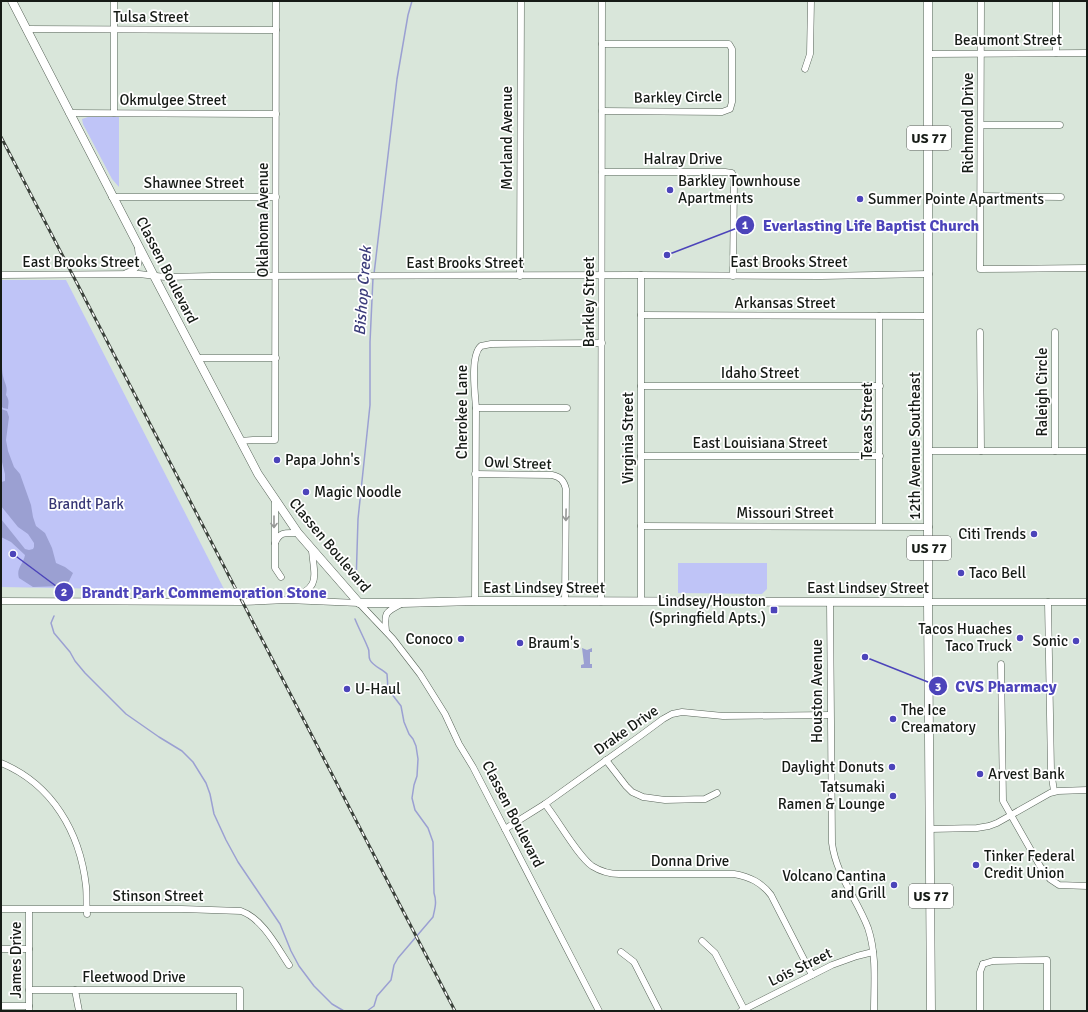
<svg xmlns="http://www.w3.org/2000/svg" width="1088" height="1012" font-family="Signika,sans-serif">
  <rect width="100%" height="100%" fill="#d9e6da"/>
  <g fill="#bfc4f7">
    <polygon points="88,117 119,117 119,187 112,179 83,124 82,119"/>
    <polygon points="1,280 66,280 225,591 1,587"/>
    <polygon points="678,563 767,563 767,589 762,594 678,593"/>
  </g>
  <g fill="#9ba0d2">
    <path d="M 1,350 C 3,359 1,368 3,376 C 5,385 8,386 6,395 C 10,401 8,403 8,409 L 3,408 L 1,406 Z"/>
    <path d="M 1,409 L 7,411 L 9,417 L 6,440 L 8,451 L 14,467 L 20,474 L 31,505 L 33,517 L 36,526 L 45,533 L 52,548 L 56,563 L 65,567 L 73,573 L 68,583 L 63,586 L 33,587 L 19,578 C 16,568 23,565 25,555 L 11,542 L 1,537 L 1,519 L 25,549 L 29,550 L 33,549 L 34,547 L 34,543 L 28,534 L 18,527 L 1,506 L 1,482 L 5,481 L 5,474 L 1,458 Z"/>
    <polygon points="582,648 587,650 592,648 592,652 590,652 590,664 592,664 592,668 581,668 581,665 584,664"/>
  </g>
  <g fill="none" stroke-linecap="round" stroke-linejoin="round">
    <g stroke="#9ba0d2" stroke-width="1.5">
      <polyline points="374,274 397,79 408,15 412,1"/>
      <polyline points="356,584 358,519 370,405 370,342 373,278"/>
      <polyline points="54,616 51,623 54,633 70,652 75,661 85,673 126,714 159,737 182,751 193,762 206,783 210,794 214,814 226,840 238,862 280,924 291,951 299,966 314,986 332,1004 344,1011"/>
      <path d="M 355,619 C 359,629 364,638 368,648 C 370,651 368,656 370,660 C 373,666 382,669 387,674 L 388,689 L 401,706 L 404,722 L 409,734 L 413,739 L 416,746 L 418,759 L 417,776 L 414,785 L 412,798 L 415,810 L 428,828 L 433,842 L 434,893 C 437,902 435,908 433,917 L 398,958 L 394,965 L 391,980 L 377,996 L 374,1006 L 367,1011"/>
    </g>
    <g stroke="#576358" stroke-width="7">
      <g id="minor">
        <polyline points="114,1 114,113"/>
        <polyline points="981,1 980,269 1087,268"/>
        <polyline points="26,29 276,30"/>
        <polyline points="1056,53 1056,1"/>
        <polyline points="929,54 1087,53"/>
        <polyline points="805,69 810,54 811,1"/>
        <polyline points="602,111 722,112 730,109 732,102 732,49 729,44 602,44"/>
        <polyline points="69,113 276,114"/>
        <polyline points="981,125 1060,125"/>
        <polyline points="602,172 725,172 732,173 734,181 733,276"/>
        <polyline points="981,196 1061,197"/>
        <polyline points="112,197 276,197"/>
        <path d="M 126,273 C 142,268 139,261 138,248"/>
        <polyline points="1,275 139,274 165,277 213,276 641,275 821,276 929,274"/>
        <polyline points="641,275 641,602"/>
        <polyline points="520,276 521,1"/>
        <polyline points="641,315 928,316"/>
        <polyline points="980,332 981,451"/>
        <polyline points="197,358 276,358"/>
        <polyline points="641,386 880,386"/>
        <polyline points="476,408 567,408"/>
        <polyline points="240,441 253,440 275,440 276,1"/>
        <polyline points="929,451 1087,451"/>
        <polyline points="1055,451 1055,332"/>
        <polyline points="641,456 880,456"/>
        <path d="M 475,474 L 552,475 C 561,477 564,481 566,489 L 565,602"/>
        <polyline points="275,501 275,568 281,577"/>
        <polyline points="641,526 929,527"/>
        <polyline points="879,526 879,316"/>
        <path d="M 275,543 C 280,531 286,533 298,533"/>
        <path d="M 290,599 C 320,587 315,580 312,551"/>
        <polyline points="1,601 243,602 287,600 359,603 393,639 420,674 445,714 459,744 473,767 599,1011"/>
        <path d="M 475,601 L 476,408 C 475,393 470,355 481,346 L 491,344 L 602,343"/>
        <polyline points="601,602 602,1"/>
        <path d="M 830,602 L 832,843 C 836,875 857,899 868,928 C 877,955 874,984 874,1011"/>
        <polyline points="928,602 1087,602"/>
        <polyline points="1048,602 1051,771 1054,791"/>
        <path d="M 386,631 C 384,613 385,612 401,604"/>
        <polyline points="1001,664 1003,801 1040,866 1050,879 1059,885 1087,886"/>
        <polyline points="606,760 626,786 632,792 643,797 665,800 705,799 717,793"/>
        <path d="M 1,763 C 52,784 80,832 86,886 C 87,895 86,904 87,914"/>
        <path d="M 545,804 C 558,820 577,855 592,866 C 600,871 610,874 619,874 L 734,874 C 750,877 761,882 771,895 L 812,975"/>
        <polyline points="505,829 545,804 640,736 663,719 672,714 682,712 723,716 830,715"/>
        <polyline points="930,829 977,828 989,826 997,823 1050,793 1058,791 1087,790"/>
        <path d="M 1,909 L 182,909 L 241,911 C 262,918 277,947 289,965"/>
        <polyline points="702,941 715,953 745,1011"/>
        <polyline points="1,949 29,949"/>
        <polyline points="621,952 634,962 659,1011"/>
        <polyline points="983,964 993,961 1047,960 1047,1011"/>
        <polyline points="29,990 240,990 240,1011"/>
        <polyline points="75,990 79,1011"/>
        <polyline points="1,1006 29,1006"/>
        <polyline points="29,1011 29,910"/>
        <polyline points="741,1011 832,965 857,956 873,952"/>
        <polyline points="980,1011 980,972 983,964"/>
      </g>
    </g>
    <g stroke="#576358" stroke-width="9">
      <g id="major">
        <polyline points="12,1 154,276 258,474 298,533 359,603 402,603 475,601 928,602"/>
        <polyline points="928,1 928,602 931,1011"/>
      </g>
    </g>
    <use href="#minor" stroke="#fff" stroke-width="6"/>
    <use href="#major" stroke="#fff" stroke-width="8"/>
    <g stroke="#3a413a" stroke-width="3">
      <polyline id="rail" points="1,137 455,1011"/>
    </g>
    <use href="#rail" stroke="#fff" stroke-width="1.5" stroke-dasharray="4.5" stroke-linecap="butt"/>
  </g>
  <defs><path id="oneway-shaft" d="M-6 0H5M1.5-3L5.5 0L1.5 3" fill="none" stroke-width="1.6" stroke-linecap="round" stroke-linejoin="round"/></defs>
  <g stroke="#969896">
    <use href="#oneway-shaft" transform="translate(566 515) rotate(91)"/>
    <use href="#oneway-shaft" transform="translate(274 522) rotate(90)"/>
  </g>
  <g fill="#4c44ba" stroke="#fff" stroke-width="1.5">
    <circle cx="670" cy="190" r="4"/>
    <circle cx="860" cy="199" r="4"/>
    <circle cx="277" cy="460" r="4"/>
    <circle cx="306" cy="492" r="4"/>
    <circle cx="1034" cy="534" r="4"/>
    <circle cx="961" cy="573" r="4"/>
    <rect x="770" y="606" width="8" height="8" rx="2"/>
    <circle cx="1020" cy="638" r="4"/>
    <circle cx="461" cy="639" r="4"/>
    <circle cx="1076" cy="641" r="4"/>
    <circle cx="520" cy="643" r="4"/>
    <circle cx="347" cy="689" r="4"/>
    <circle cx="893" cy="719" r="4"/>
    <circle cx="892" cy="767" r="4"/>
    <circle cx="980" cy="774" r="4"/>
    <circle cx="893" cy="796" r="4"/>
    <circle cx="976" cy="865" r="4"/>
    <circle cx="894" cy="885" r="4"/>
  </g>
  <g text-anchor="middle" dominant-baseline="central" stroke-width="3.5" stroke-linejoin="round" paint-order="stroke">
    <g fill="#fff" stroke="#5c5f5c" stroke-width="1">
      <rect x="907" y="126" width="44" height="24" rx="3"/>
      <rect x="907" y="536" width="44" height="24" rx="3"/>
      <rect x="909" y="884" width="44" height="24" rx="3"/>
    </g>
    <g font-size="14" font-weight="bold" fill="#161b16">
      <text x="929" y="138">US 77</text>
      <text x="929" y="548">US 77</text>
      <text x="931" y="896">US 77</text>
    </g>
    <g font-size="15" fill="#161b16" stroke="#fff">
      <text x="151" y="17">Tulsa Street</text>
      <text x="1008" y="40">Beaumont Street</text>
      <text transform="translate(678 97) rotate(-1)">Barkley Circle</text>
      <text x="173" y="100">Okmulgee Street</text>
      <text transform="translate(968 123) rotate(-90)">Richmond Drive</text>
      <text transform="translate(507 138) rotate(-90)">Morland Avenue</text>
      <text x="683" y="159">Halray Drive</text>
      <text x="194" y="183">Shawnee Street</text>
      <text transform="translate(263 220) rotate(-90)">Oklahoma Avenue</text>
      <text x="81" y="262">East Brooks Street</text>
      <text x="789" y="262">East Brooks Street</text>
      <text x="465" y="263">East Brooks Street</text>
      <text transform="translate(167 270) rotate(63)">Classen Boulevard</text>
      <text transform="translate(589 302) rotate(-90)">Barkley Street</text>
      <text x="785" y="303">Arkansas Street</text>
      <text x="760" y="373">Idaho Street</text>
      <text transform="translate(1042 392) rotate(-90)">Raleigh Circle</text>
      <text transform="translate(462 412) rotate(-90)">Cherokee Lane</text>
      <text transform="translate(867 421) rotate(-90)">Texas Street</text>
      <text transform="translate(628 438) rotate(-90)">Virginia Street</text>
      <text x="760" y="443">East Louisiana Street</text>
      <text transform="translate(915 446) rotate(-90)">12th Avenue Southeast</text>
      <text transform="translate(518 463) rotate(2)">Owl Street</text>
      <text x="785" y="513">Missouri Street</text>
      <text transform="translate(330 545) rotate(50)">Classen Boulevard</text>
      <text x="544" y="588">East Lindsey Street</text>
      <text x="868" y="588">East Lindsey Street</text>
      <text transform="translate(817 691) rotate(-90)">Houston Avenue</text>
      <text transform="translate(626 730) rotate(-35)">Drake Drive</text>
      <text transform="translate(513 814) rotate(63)">Classen Boulevard</text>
      <text x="690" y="861">Donna Drive</text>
      <text x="158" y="896">Stinson Street</text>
      <text transform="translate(16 960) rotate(-90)">James Drive</text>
      <text transform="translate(800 967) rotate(-26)">Lois Street</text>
      <text x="134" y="977">Fleetwood Drive</text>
    </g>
    <g font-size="15" fill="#161b16" stroke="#fff" text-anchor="start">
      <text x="678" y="181">Barkley Townhouse<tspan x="678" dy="17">Apartments</tspan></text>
      <text x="868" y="199">Summer Pointe Apartments</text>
      <text x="285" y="460">Papa John's</text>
      <text x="314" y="492">Magic Noodle</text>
      <text x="1026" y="534" text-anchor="end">Citi Trends</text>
      <text x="969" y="573">Taco Bell</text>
      <text x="766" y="601" text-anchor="end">Lindsey/Houston<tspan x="766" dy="17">(Springfield Apts.)</tspan></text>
      <text x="1012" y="629" text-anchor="end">Tacos Huaches<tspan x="1012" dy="17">Taco Truck</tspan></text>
      <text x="453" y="639" text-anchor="end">Conoco</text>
      <text x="1068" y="641" text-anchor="end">Sonic</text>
      <text x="528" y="643">Braum's</text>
      <text x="355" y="689">U-Haul</text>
      <text x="901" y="710">The Ice<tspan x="901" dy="17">Creamatory</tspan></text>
      <text x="884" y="767" text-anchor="end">Daylight Donuts</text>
      <text x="988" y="774">Arvest Bank</text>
      <text x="885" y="787" text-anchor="end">Tatsumaki<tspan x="885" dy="17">Ramen &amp; Lounge</tspan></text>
      <text x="984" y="856">Tinker Federal<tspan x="984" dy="17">Credit Union</tspan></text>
      <text x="886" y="876" text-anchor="end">Volcano Cantina<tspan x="886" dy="17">and Grill</tspan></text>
    </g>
    <g font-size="15" fill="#373775" stroke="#fff">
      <text x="86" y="504">Brandt Park</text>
    </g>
    <g font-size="16" font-style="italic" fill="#3c3d7b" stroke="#fff">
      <text transform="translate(363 291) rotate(-86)">Bishop Creek</text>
    </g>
  </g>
  <path fill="none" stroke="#4c44ba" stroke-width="1.5" d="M667 255L745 225M13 554L64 592M865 657L938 686"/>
  <g fill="#4c44ba" stroke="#fff" stroke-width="1.5">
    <circle cx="667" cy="255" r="4"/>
    <circle cx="13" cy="554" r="4"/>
    <circle cx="865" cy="657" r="4"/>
    <circle cx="745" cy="225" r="10"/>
    <circle cx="64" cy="592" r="10"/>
    <circle cx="938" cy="686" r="10"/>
  </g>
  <g font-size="12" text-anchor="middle" font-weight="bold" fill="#fff">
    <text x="745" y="229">1</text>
    <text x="64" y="596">2</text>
    <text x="938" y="691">3</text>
  </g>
  <g font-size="16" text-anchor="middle" font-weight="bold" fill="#4c44ba" stroke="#fff" stroke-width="3.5" stroke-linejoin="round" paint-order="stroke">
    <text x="871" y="231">Everlasting Life Baptist Church</text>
    <text x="204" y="598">Brandt Park Commemoration Stone</text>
    <text x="1006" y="692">CVS Pharmacy</text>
  </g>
  <rect width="1088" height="1012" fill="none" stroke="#161b16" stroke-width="4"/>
</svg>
